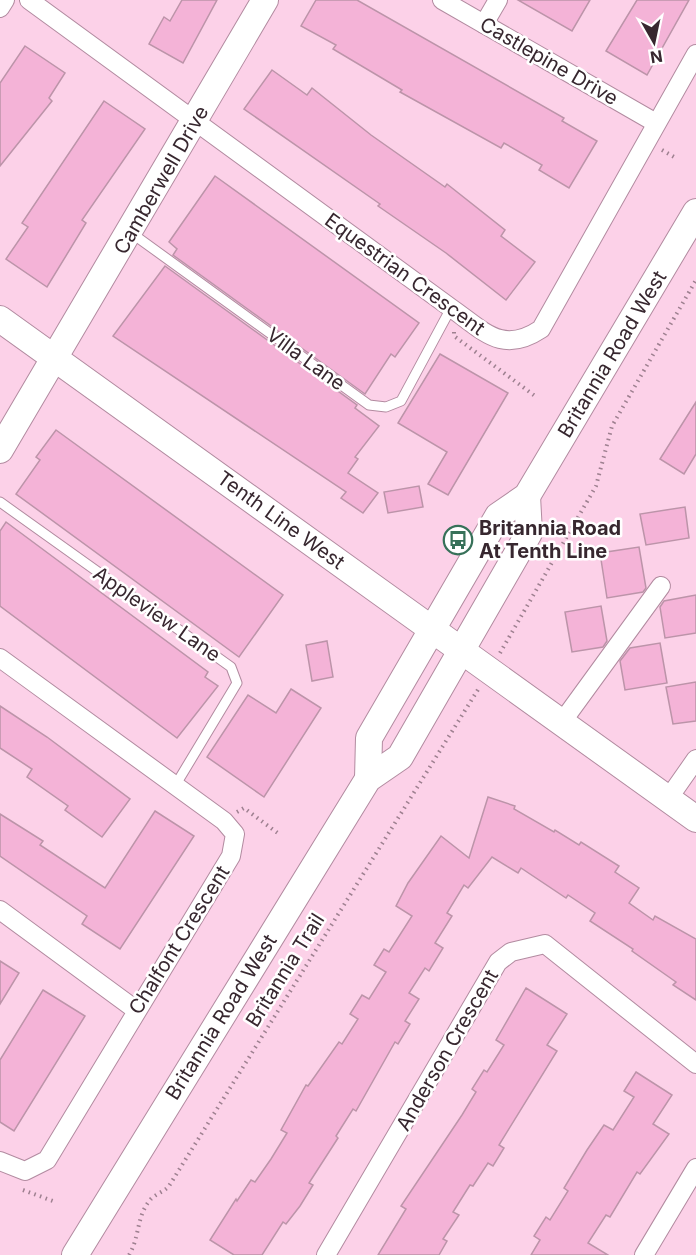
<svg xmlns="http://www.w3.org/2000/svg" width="696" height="1255" font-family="Inter,sans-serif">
  <rect width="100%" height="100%" fill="#fcd1e8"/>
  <g fill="#f4b3d7" stroke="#bc94a9" stroke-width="1.5">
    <polygon points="182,0 217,0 183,63 149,44 164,17 170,21"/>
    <polygon points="316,0 357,0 564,118 562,121 597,141 569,188 539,170 542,165 504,143 501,148 400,92 402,90 333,49 336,45 301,26"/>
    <polygon points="518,0 590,0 572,31"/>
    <polygon points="637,0 689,0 647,75 606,51"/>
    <polygon points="25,46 65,73 49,98 52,101 0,166 0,83"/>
    <polygon points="272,70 307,95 312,88 371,135 445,187 447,184 505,230 501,236 535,262 506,300 446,253 378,206 380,204 244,109"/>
    <polygon points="104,101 145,129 82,220 86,223 47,287 6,259 28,227 22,223"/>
    <polygon points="215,176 419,323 395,357 391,354 365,394 173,255 177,249 169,242"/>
    <polygon points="165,266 357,405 355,408 379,426 355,457 358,459 348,473 378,493 363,513 341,498 346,492 113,336"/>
    <polygon points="440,354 508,393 448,495 428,484 447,452 398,423"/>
    <polygon points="696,402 696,454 684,474 660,459"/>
    <polygon points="56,430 283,595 239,657 16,494 40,460 36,457"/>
    <polygon points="419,486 423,507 388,513 384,492"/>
    <polygon points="685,507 689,538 646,545 640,514"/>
    <polygon points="6,522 208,672 205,677 218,686 177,738 0,606 0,531"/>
    <polygon points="639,547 646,588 643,592 607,598 600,553"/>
    <polygon points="696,595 696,633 665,638 660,607 664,601"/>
    <polygon points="601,606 607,641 603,647 572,652 565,612"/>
    <polygon points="327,641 333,677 312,681 306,645"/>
    <polygon points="660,643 667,683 625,690 620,661 630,648"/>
    <polygon points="696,682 696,721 673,724 666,687"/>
    <polygon points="291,689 321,708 264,797 207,757 248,695 276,713"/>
    <polygon points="0,706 47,737 130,799 102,837 65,810 68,806 27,777 32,769 0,748"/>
    <polygon points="488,797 515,806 514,809 554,832 555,830 579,845 581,842 619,866 615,872 639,888 629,903 653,920 655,916 696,939 696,1000 673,985 676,982 632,951 633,949 590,921 595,913 568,895 566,898 521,868 518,873 492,857 468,888 464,885 447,913 452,916 435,943 443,948 429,971 425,968 409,993 419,999 405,1021 410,1024 398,1044 395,1042 356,1111 353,1109 336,1136 338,1138 309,1183 313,1185 300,1206 286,1224 283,1222 262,1255 234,1255 210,1240 236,1199 237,1201 251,1180 255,1182 271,1159 287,1133 281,1130 306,1085 308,1086 339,1042 342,1044 358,1019 350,1014 362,995 369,999 386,972 374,965 384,949 389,952 412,916 396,906 408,883 441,836 469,858"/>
    <polygon points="155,811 194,836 120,949 82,924 87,916 0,856 0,814 43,841 40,845 105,888"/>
    <polygon points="0,961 19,973 0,1004"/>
    <polygon points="526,988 567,1014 547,1045 557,1051 499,1145 504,1148 493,1166 488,1163 473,1186 470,1185 453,1212 459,1215 443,1239 447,1241 439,1255 378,1255 406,1209 401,1206 462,1115 476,1092 472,1089 484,1070 487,1072 504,1045 496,1040"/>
    <polygon points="43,990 85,1016 14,1131 0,1122 0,1060"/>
    <polygon points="636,1072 672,1095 653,1124 669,1134 640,1174 637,1172 610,1217 606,1215 588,1243 608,1255 531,1255 540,1240 534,1236 546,1217 550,1220 568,1191 564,1188 587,1150 604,1125 613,1130 634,1097 624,1091"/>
  </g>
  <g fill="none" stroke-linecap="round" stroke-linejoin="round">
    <g stroke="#b28ba0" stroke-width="11">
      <g id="lane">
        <polyline points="130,232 369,405 386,407 401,401 451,308"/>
        <polyline points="0,502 231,667 237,683 175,786"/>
      </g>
    </g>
    <g stroke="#b28ba0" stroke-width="20">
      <g id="street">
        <path d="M 29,0 L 451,308 C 484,331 502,355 541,329 L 696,54"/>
        <polyline points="442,0 656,123"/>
        <polyline points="0,8 5,0"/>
        <polyline points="484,24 498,0"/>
        <polyline points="0,658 224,821 235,834 231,856 47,1160 25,1171 0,1161"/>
        <polyline points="562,722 661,586"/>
        <polyline points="668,799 696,759"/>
        <polyline points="0,910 136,1010"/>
        <polyline points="326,1255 498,962 511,952 545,944 696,1064"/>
        <polyline points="644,1255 696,1168"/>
      </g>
    </g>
    <g stroke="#b28ba0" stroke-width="28">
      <g id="secondary">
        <polyline points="0,319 696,819"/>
        <polyline points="0,450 265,0"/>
        <polyline points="368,779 369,738 498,516 527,496 696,212"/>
        <polyline points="75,1255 368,779 400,757 529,533 527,496"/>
      </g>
    </g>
    <g stroke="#9e8090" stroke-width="4" stroke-dasharray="1.5 4.5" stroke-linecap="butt">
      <polyline points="662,150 676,158"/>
      <polyline points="454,332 454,336 535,396"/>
      <polyline points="500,653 596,486 612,426 696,280"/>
      <polyline points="237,812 244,808 279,834"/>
      <polyline points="23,1190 53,1201"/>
      <path d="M 129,1255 C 140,1237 136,1217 150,1200 C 155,1194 164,1192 169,1186 L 479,688"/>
    </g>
    <use href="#lane" stroke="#fff" stroke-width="9"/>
    <use href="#street" stroke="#fff" stroke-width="18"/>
    <use href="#secondary" stroke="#fff" stroke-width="26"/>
  </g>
  <defs>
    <g id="bus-ring" transform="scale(1.5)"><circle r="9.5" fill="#fff" stroke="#377159" stroke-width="1.5"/><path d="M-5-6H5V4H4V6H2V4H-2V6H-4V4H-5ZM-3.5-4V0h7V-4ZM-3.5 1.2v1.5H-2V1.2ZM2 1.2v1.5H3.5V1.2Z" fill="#377159"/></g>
  </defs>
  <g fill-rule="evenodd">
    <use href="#bus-ring" x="458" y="540"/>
  </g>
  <g text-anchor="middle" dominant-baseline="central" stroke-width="5" stroke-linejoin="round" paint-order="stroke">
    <g font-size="20" fill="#37272f" stroke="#fff">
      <text transform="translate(549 61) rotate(30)">Castlepine Drive</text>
      <text transform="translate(161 180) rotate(-60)">Camberwell Drive</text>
      <text transform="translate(405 274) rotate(36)">Equestrian Crescent</text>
      <text transform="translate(612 354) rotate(-59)">Britannia Road West</text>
      <text transform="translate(306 359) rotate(36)">Villa Lane</text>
      <text transform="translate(281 520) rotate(36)">Tenth Line West</text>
      <text transform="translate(157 614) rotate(35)">Appleview Lane</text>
      <text transform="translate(179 940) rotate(-58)">Chalfont Crescent</text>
      <text transform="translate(285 970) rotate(-58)">Britannia Trail</text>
      <text transform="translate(221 1017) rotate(-58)">Britannia Road West</text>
      <text transform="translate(447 1050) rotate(-60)">Anderson Crescent</text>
    </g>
    <g font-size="20" font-weight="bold" fill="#37272f" stroke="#fff" text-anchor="start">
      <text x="479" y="528">Britannia Road<tspan x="479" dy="23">At Tenth Line</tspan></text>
    </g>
  </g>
  <g transform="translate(654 42) rotate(171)" stroke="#ffffff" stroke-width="4.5" paint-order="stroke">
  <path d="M0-4.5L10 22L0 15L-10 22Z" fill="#37272f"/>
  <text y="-9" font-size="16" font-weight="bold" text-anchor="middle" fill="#37272f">N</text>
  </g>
</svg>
